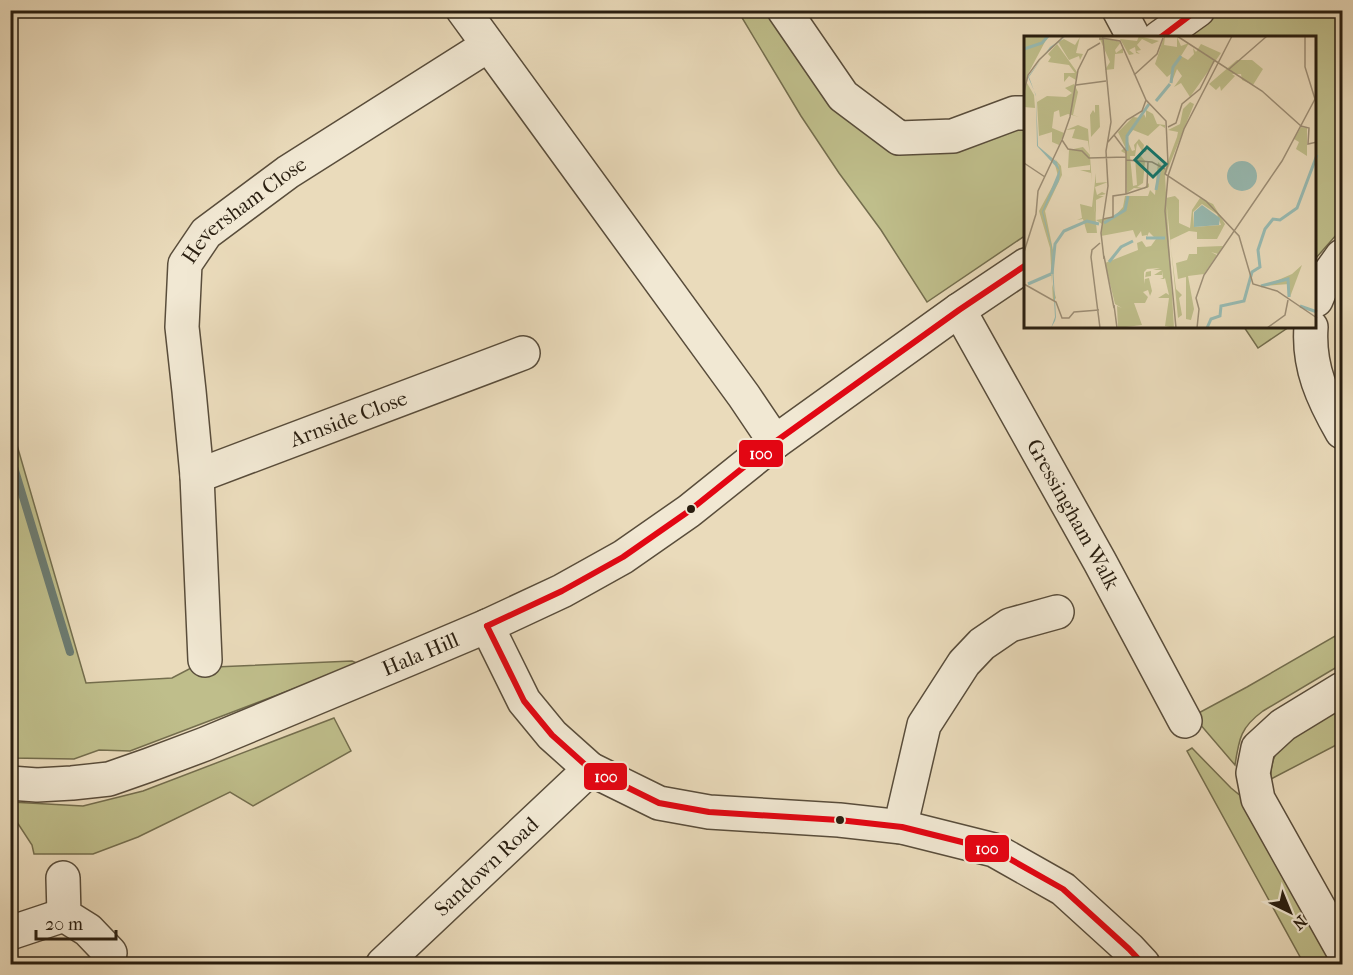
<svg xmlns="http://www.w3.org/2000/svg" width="1353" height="975" font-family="'IM FELL French Canon',serif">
  <rect width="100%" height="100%" fill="#eadbbb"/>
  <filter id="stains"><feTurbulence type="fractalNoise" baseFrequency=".00333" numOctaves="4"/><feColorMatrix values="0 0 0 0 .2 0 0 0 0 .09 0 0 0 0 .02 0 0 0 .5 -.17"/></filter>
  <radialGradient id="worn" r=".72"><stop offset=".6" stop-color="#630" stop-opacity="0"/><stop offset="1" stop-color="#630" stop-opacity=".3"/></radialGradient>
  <g fill="#bfbe8b" stroke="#746e4e" stroke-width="1.5">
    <polygon points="738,11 784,11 899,138 1026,118 1026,235 927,302 881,230 839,173 801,116"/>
    <polygon points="1214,11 1342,11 1342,231 1337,234 1316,258 1316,38 1177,38"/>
    <polygon points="1244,327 1289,327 1258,348"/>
    <polygon points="10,421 86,683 172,678 191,668 352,661 359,664 130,751 99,750 74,759 11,758 11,722 14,723 10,721"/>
    <path d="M 1342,632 L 1342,664 L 1263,711 C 1241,727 1239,738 1235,765 L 1193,716 L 1247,687 Z"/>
    <path d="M 1342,707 L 1342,742 L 1271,779 C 1269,750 1287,739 1310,726 C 1321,720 1332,714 1342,707 Z"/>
    <polygon points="334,718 351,751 253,806 230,792 138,837 93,854 34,854 32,845 15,819 11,819 11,802 83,806 143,791"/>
    <polygon points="1192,748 1231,788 1253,806 1338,964 1304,964 1187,751"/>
  </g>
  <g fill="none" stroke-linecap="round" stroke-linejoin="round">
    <polyline stroke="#6c7c72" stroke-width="8" points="10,454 70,652"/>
    <g stroke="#594d3b" stroke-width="36">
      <g id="minor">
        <polyline points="463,10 744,396 775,442"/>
        <polyline points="784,10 843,96 899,138 953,136 1015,113 1026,113"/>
        <polyline points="1119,10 1134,38"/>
        <polyline points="1159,38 1198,10"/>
        <polyline points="1316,300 1324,281 1342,256"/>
        <path id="s1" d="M 959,310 L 1100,562 L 1185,721"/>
        <path d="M 1311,327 C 1308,367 1323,399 1342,432"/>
        <path id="s2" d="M 197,476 L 523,353"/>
        <polyline points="487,626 524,701 552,735 590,769 659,803 709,812 839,820 902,827 994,850 1063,889 1129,949 1143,964"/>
        <path id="s3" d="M 205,660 L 197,476 L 189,391 L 182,327 L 185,264 L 206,233 L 288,172 L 487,46"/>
        <polyline points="1342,689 1283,725 1258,748 1253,773 1258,799 1342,949"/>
        <path id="s4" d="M 10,783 L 37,785 L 72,783 L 109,779 L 149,765 L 205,744 L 409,659 L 487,626 L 562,591 L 623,557 L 689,511 L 775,442 L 959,310 L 1026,265"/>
        <polyline points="902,827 904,811 924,725 964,663 982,644 1010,625 1057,612"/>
        <polyline points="63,878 64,915 88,930 110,953"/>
        <polyline points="10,933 64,915"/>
        <path id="s5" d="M 383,964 L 590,769"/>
      </g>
    </g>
    <use href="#minor" stroke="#f1e8d3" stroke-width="33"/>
    <g stroke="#f1e8d3" stroke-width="10">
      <g id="bus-1">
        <polyline points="1160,38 1197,10"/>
        <polyline points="487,626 524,701 552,735 590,769 659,803 709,812 839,820 902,827 994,850 1063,889 1129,949 1143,964"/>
        <polyline points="487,626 562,591 623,557 689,511 775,442 959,310 1026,265"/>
      </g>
    </g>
    <use href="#bus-1" stroke="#e30613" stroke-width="6"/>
  </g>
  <g fill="#291e10" stroke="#f1e8d3" stroke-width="2">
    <circle cx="691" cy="509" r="5"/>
    <circle cx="840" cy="820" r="5"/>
  </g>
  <g text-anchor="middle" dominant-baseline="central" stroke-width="4.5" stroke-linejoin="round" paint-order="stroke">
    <g font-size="21" fill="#291e10" stroke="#f1e8d3">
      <text stroke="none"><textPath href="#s3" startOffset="478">Heversham Close</textPath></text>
      <text stroke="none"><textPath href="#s2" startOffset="162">Arnside Close</textPath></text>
      <text stroke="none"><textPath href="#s1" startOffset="234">Gressingham Walk</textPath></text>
      <text stroke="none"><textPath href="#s4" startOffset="435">Hala Hill</textPath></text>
      <text stroke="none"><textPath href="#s5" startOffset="142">Sandown Road</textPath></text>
    </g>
  </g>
  <g transform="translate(1024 36)">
    <rect width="292" height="292" fill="#eadbbb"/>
    <path d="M 0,0 L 24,0 L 4,38 L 3,47 L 10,59 L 11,72 L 0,71 ZM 115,0 L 135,5 L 128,8 L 118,3 L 113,9 L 117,14 L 112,15 L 116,18 L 112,17 L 111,11 L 105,14 L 110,18 L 105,19 L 96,3 L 113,5 ZM 148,0 L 141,1 L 140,9 L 153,11 L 153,1 L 157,10 L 165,7 L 157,20 L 164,24 L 170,18 L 169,12 L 172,16 L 177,8 L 197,17 L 166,61 L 157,47 L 150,51 L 158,40 L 153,33 L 147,48 L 148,37 L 143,41 L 131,28 L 140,1 ZM 56,1 L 52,17 L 59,18 L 56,24 L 55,20 L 45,24 L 34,6 L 40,3 L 51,9 ZM 75,1 L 97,6 L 91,14 L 92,17 L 99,12 L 99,17 L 91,18 L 90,33 L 81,34 L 86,26 ZM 33,8 L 53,36 L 52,44 L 45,40 L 40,46 L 40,37 L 51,37 L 45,29 L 24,26 L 27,21 L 24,18 ZM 213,24 L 228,24 L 239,33 L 229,49 L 218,44 L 217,38 L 208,38 L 211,40 L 197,55 L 196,50 L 192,54 L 185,48 ZM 50,48 L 54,56 L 49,79 L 55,81 L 44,78 L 36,81 L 35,74 L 30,76 L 28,92 L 40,97 L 35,109 L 28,106 L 28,96 L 15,100 L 13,66 L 23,60 L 42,61 L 48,57 L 41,52 ZM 166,66 L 170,68 L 141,140 L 150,292 L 141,290 L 145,262 L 134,262 L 142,257 L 145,259 L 141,242 L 140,243 L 136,243 L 139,242 L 138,235 L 138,239 L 130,239 L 138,234 L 129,234 L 136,232 L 123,233 L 120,236 L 120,248 L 122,236 L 127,235 L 127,240 L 121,241 L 121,243 L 125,242 L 128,255 L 126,260 L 124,254 L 119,256 L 124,261 L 121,267 L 110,267 L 118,289 L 94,292 L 93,270 L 98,272 L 91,268 L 81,227 L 114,214 L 113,207 L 118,205 L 122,211 L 127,210 L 132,203 L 125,196 L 122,203 L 123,199 L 118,200 L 117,195 L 112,202 L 109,194 L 77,200 L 78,188 L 72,184 L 90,181 L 99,171 L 101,160 L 124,160 L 126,154 L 131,159 L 134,126 L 141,133 L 153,101 L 154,96 L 144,94 L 156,88 L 159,73 ZM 71,69 L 75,69 L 76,91 L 67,101 L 66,79 L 69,74 L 71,77 ZM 122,74 L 129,78 L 133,88 L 141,89 L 141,92 L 136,89 L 124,100 L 109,94 L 102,101 L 108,115 L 111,114 L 110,109 L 115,103 L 120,109 L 119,114 L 123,114 L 125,106 L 122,116 L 118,115 L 113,107 L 111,120 L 106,120 L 109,150 L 113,149 L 111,121 L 117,120 L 121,125 L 119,147 L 113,151 L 120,152 L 125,147 L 125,151 L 120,153 L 110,152 L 103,157 L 102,118 L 97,115 L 101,111 L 94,96 L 109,81 L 116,82 L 120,78 L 122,82 ZM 54,89 L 64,93 L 68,147 L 67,137 L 56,134 L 66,134 L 66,129 L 44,132 L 45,114 L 59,111 L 66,119 L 64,105 L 48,102 L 51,93 L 42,94 ZM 277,91 L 283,92 L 283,120 L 272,113 L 275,106 L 270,103 ZM 31,123 L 37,130 L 38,139 L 21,175 L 29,214 L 28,248 L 32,262 L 29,265 L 26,212 L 15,175 L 34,140 L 30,125 L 35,131 ZM 72,137 L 72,147 L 84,146 L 71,151 L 73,159 L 78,156 L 82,158 L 74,160 L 80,160 L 72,164 L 72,183 L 70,166 L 73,197 L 63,197 L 59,183 L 53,184 L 58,182 L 56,168 L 68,171 ZM 151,160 L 155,164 L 155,187 L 166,192 L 168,174 L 176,162 L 189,168 L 201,188 L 193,203 L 173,203 L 173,196 L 165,195 L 146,204 L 152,253 L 158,259 L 155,262 L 158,279 L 154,282 L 142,162 ZM 178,168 L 193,178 L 197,189 L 170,191 L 169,176 ZM 199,210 L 194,218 L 187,216 L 193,219 L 180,238 L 164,240 L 170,273 L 167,284 L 162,283 L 162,241 L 154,243 L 152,227 L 163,224 L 165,218 L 173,218 L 173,211 ZM 278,229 L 266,261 L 265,248 L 240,250 L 268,238 Z" fill="#bfbe8b" fill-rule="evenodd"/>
    <path d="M 42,0 L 20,19 L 5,41 L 12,60 L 14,110 L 33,126 L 36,135 L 35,145 L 19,176 L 28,211 L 32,281 L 31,285 L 27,292 L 31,281 L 27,210 L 18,176 L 35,134 L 13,110 L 12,59 L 4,41 L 26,11 ZM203 140a15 15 0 1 1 30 0a15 15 0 1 1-30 0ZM 178,169 L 196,182 L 195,189 L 170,191 L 170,176 Z" fill="#98bbb3"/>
    <path fill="none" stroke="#98bbb3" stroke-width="3" d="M 0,13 L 18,7 L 24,0M 147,47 L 149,31 L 157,20M 132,65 L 146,48M 103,115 L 103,100 L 125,68M 132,154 L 136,132M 80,187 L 101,174 L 104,160M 122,202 L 141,202M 85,226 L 97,211 L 109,205M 28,238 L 31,208 L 40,195 L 63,185 L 75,188M 4,248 L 27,238M 237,250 L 264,243 L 265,261M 276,270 L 293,276M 183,292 L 187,283 L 196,280 L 197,270 L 220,265 L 228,236 L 236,231 L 234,214 L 241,193 L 249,183 L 256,184 L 273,172 L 293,119"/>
    <path fill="none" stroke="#9d8f77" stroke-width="1.5" d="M 153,0 L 238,55 L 277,90M 78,2 L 96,5 L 122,64 L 142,85 L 144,128 L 141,138 L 182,165 L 215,200 L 229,248 L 253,255 L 293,282M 75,3 L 79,3 L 87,86 L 82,115 L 84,150 L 77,197 L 80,223M 204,34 L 243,0M 110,39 L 133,18 L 139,2M 52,49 L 82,45M 0,56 L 4,39 L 15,24 L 40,0M 277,90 L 285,92 L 284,108 L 293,106M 144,91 L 152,87 L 158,68 L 176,53 L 190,25M 90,99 L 102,115 L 102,158M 38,104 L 44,113 L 58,115 L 65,122 L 102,121M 38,104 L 46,81 L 54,34 L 64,14 L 76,7M 84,106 L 103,84 L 118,75 L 122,64M 102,124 L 128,126 L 141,133M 0,127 L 21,141M 102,158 L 123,151 L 124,125M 79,183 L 89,181 L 89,160 L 102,158M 0,216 L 12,178 L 14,155 L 38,104M 80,220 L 90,272M 0,248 L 32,266 L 38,282 L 45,282 L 50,276 L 75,274M 90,269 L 93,292M 76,292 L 67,221 L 68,214 L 76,207M 152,292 L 141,175 L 144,140 L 160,93 L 208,0M 173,292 L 175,273 L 172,262 L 180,239 L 258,125 L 291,63 L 281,31 L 281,0M 243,292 L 261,279 L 264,264"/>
    <path fill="#0f766e" fill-opacity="0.15" stroke="#0f766e" stroke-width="3" d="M 123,111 L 142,128 L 129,141 L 111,124 Z"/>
    <rect width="292" height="292" fill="none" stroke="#291e10" stroke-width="3"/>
  </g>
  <g stroke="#f1e8d3" stroke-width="2">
    <rect x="738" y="439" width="46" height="29" rx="6" fill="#e30613"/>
    <rect x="583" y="762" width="45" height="29" rx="6" fill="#e30613"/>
    <rect x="964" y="834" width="46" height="29" rx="6" fill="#e30613"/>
  </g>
  <g font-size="16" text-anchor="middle" font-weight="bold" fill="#fff">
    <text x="761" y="459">100</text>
    <text x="606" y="782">100</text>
    <text x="987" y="854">100</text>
  </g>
  <rect width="1353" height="975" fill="none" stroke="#eadbbb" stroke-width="36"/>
  <rect x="12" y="12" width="1329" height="951" fill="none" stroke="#291e10" stroke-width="3"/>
  <rect x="18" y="18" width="1317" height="939" fill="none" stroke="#291e10" stroke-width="1.5"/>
  <g transform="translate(1290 912) rotate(137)" stroke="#f1e8d3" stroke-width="4.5" paint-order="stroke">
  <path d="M0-4.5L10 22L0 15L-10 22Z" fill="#291e10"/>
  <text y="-9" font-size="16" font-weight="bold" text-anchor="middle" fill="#291e10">N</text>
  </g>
  <path d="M36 930v9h80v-9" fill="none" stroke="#291e10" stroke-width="3"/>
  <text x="45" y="930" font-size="18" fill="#291e10" stroke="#f1e8d3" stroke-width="4.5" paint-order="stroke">20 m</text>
  <rect width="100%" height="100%" filter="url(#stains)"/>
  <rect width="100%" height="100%" fill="url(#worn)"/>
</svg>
